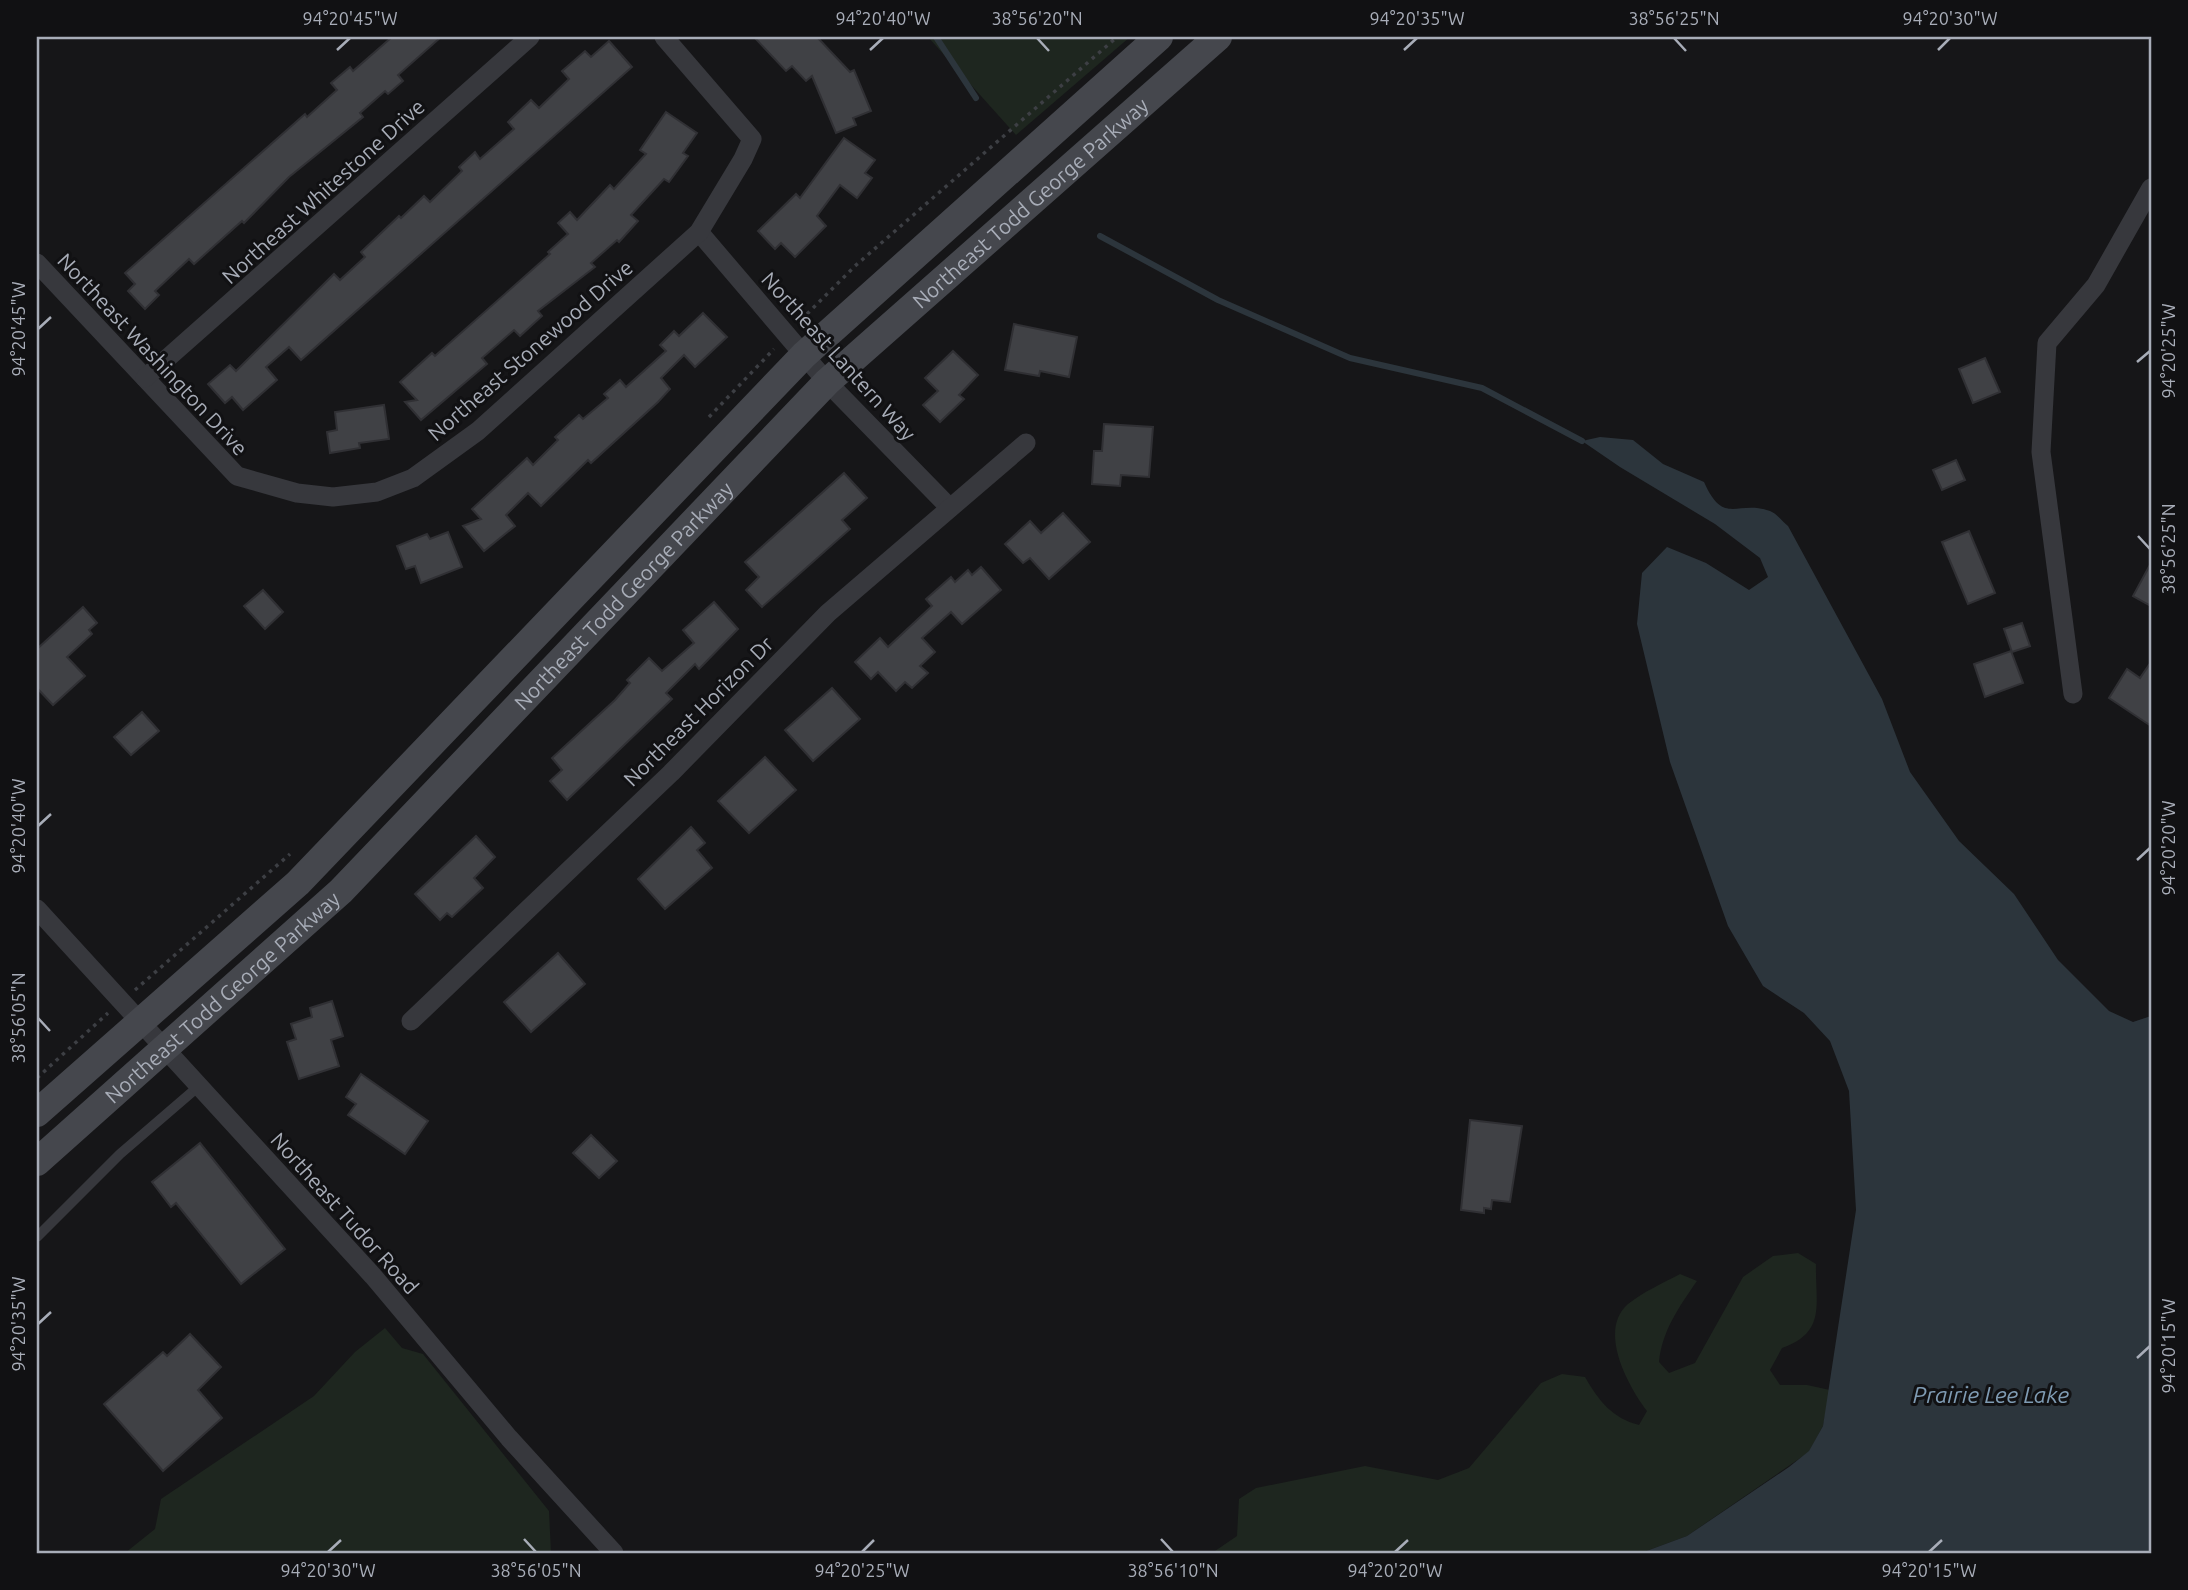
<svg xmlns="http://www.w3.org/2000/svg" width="2188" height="1590" font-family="Ubuntu,sans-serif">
  <rect width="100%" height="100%" fill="#161618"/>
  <g fill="#1e261f">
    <polygon points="928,37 1130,37 1016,135"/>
    <path d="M 1798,1253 L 1816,1264 C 1815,1304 1827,1332 1782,1348 L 1770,1370 L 1780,1385 L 1807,1385 L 1830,1390 L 1823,1426 L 1809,1452 L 1687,1536 L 1641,1553 L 1212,1553 L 1237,1536 L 1239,1499 L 1256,1488 L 1365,1466 L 1438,1480 L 1469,1468 L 1541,1383 L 1562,1374 L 1585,1377 C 1599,1401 1612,1418 1639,1425 L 1647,1411 C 1629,1387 1597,1331 1628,1304 C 1643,1292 1663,1283 1680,1274 L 1697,1281 C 1679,1307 1662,1331 1659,1362 L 1669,1373 L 1695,1363 L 1743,1277 L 1773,1256 Z"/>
    <polygon points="385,1328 402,1348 423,1354 549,1511 551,1553 125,1553 155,1529 161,1499 314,1396 355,1352"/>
  </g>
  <path fill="#2c353c" d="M 1600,437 L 1633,440 L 1663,464 L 1704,482 C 1724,527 1737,499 1770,511 C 1776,513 1783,522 1788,526 L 1882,699 L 1910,772 L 1959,841 L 2014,894 L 2058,960 L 2109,1011 L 2133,1022 L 2151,1016 L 2151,1553 L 1641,1553 L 1687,1536 L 1789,1467 L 1809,1451 L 1823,1426 L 1856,1210 L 1849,1091 L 1830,1041 L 1804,1013 L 1763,986 L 1728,926 L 1670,762 L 1637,624 L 1642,573 L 1667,547 L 1706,563 L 1749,590 L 1768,577 L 1760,558 L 1715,524 L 1620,467 L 1582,441 Z"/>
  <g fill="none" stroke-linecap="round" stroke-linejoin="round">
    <g stroke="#2c353c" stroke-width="6">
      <polyline points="936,37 976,98"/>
      <polyline points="1100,236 1218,300 1350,358 1482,388 1582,441"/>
    </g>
  </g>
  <g fill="#404145" stroke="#303034" stroke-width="2">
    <polygon points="392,37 441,37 398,75 403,81 388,94 385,91 360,113 363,117 289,177 244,223 242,221 194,264 189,259 155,291 159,295 145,309 128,291 135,284 125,273 305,114 307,117 337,90 331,83 350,67 353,71"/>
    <polygon points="754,37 817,37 850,72 854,70 871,111 853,118 856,125 836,133 812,76 806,81 792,66 786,71"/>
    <polygon points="609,41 632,67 301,360 289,347 266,367 277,380 243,410 232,397 225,403 208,384 230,365 236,371 334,274 340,280 365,257 361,252 399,216 401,218 424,196 430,202 462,171 459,167 475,152 480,159 514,129 508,122 531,100 539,108 569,79 562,71 585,51 591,57"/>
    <polygon points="666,112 697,133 683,153 688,156 669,182 664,179 631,215 638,221 619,242 617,240 591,263 595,267 538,311 542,316 520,336 514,330 482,358 487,364 421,420 405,402 417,400 400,382 432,353 435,356 550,254 548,252 568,234 558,223 570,212 577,220 610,185 614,189 646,154 640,150"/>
    <polygon points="844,138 875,160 865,173 872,178 857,198 840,185 817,216 826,226 795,257 781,243 775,249 758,231 796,194 800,198"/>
    <polygon points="703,313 727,337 695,367 684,355 661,378 670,389 658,402 591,463 588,460 541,506 528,493 506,515 515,526 484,551 463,526 481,519 472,509 527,458 533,465 558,440 555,437 579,415 583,419 608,398 604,394 620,380 626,387 666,351 660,345 674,331 679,336"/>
    <polygon points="1014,324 1077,337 1069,377 1040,371 1039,376 1005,370"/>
    <polygon points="953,351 978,375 959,395 964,399 940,422 923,405 938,391 925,378"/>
    <polygon points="1985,358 2000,392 1973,403 1959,369"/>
    <polygon points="384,405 389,439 359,443 360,448 330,453 327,432 337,430 335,412"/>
    <polygon points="1104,424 1153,427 1149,477 1121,475 1120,486 1092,484 1094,451 1102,451"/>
    <polygon points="1956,460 1965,480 1942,490 1933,470"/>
    <polygon points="844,473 867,498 842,520 850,529 762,607 746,590 759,577 745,562"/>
    <polygon points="1063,513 1090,542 1049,579 1030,558 1023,563 1005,544 1030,521 1041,533"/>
    <polygon points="1969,531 1995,593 1968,604 1942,542"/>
    <polygon points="448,532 462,567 421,583 415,566 406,569 397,546 427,534 430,539"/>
    <polygon points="2151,563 2151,606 2133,596"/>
    <polygon points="981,567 1001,590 962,624 951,612 922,638 935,652 920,666 928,673 912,688 905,682 896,691 878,672 871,679 855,662 880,638 888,647 932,606 926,599 951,577 955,582 968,570 972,575"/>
    <polygon points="263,590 283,612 265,629 244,606"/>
    <polygon points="714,602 738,629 699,669 695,664 666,693 672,699 567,800 550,781 562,770 552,758 615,700 630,683 627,680 649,658 662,671 694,643 683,630"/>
    <polygon points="83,607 97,623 89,630 92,634 67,657 85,676 53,705 37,688 37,649"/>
    <polygon points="2022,623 2030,646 2012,652 2004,629"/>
    <polygon points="2011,651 2023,683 1985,697 1974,664"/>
    <polygon points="2151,662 2151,726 2109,698 2127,669 2140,678"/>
    <polygon points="832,688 860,719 813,761 785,730"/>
    <polygon points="142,712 159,731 131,755 114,737"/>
    <polygon points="765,757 796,790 749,833 718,801"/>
    <polygon points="691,827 705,843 697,850 712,868 665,909 638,879"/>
    <polygon points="476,836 495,857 474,878 483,888 452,917 447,913 440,920 415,894"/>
    <polygon points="558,953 585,984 531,1032 504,1002"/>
    <polygon points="332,1001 343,1036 331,1040 339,1066 299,1079 287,1042 296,1039 291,1024 312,1017 310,1008"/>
    <polygon points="361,1074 428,1121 405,1154 348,1115 356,1104 346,1097"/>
    <polygon points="1470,1120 1522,1126 1510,1202 1492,1200 1491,1209 1484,1208 1484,1213 1461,1210"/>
    <polygon points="591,1135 617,1161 599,1178 573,1153"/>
    <polygon points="200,1143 285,1249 241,1284 176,1203 171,1207 152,1182"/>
    <polygon points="190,1334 221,1367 198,1390 222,1418 163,1471 104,1404 163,1352 167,1356"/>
  </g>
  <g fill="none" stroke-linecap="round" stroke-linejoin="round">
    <g stroke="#3d3f44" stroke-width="3.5" stroke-dasharray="3.5 5" stroke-linecap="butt">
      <polyline points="801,320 855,266 1117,37"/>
      <polyline points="709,417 774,349"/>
      <polyline points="135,990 290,854"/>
      <polyline points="37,1078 108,1013"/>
    </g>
    <polyline stroke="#37383d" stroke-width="10" points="37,1237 120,1154 199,1086"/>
    <g stroke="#37383d" stroke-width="19">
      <polyline points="699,232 827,382 950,508"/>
      <polyline points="37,263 237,476 297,493 333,497 377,492 413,478 478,431 699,232 743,159 752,139 664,37"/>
      <polyline points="145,378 530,37"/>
      <polyline points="2073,694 2041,452 2047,343 2096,285 2151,188"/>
      <polyline points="37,909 373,1276 509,1438 614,1553"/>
      <polyline points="411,1021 671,773 828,613 1026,443"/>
    </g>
    <g stroke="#45474d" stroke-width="28">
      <polyline points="37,1113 298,883 804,355 1159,37"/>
      <path id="s1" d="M 37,1162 L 341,891 L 827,382 L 1218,37"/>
    </g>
  </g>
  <path fill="none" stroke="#a8adb8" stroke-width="2.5" d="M 1037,38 L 1049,51M 1674,38 L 1686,51M 337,50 L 350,38M 870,50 L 883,38M 1404,50 L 1417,38M 1938,50 L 1950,38M 38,329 L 51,317M 2137,362 L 2150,351M 2138,536 L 2150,549M 38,826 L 51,814M 2137,860 L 2150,848M 38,1018 L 50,1031M 38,1324 L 51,1312M 2137,1358 L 2150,1346M 524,1539 L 536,1552M 1161,1539 L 1173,1552M 328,1552 L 341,1540M 862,1552 L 874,1540M 1395,1552 L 1408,1540M 1929,1552 L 1942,1540"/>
  <g text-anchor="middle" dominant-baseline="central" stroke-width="6" stroke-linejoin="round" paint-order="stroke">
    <g font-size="21" fill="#a8adb8" stroke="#111113">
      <text transform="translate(323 191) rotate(-42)">Northeast Whitestone Drive</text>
      <text stroke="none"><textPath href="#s1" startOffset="1382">Northeast Todd George Parkway</textPath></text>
      <text transform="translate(530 350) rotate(-41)">Northeast Stonewood Drive</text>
      <text transform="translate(153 354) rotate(47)">Northeast Washington Drive</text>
      <text transform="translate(839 356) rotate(48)">Northeast Lantern Way</text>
      <text stroke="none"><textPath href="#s1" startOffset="816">Northeast Todd George Parkway</textPath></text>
      <text transform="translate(698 711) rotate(-45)">Northeast Horizon Dr</text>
      <text stroke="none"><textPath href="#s1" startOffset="248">Northeast Todd George Parkway</textPath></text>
      <text transform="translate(345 1213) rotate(48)">Northeast Tudor Road</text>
    </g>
    <g font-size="23" font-style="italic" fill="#7f9bb3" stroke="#111113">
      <text x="1991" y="1394">Prairie Lee Lake</text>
    </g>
  </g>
  <rect width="2188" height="1590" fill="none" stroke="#111113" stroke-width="77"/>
  <rect x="38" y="38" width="2112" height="1514" fill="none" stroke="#a8adb8" stroke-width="2.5"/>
  <g font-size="18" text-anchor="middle" fill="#a8adb8">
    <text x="350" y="25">94°20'45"W</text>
    <text x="883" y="25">94°20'40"W</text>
    <text x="1037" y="25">38°56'20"N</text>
    <text x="1417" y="25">94°20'35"W</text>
    <text x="1674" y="25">38°56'25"N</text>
    <text x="1950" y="25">94°20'30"W</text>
    <text transform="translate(19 329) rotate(-90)" y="6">94°20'45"W</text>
    <text transform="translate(2169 351) rotate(-90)" y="6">94°20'25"W</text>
    <text transform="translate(2169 549) rotate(-90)" y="6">38°56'25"N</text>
    <text transform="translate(19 826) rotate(-90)" y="6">94°20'40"W</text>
    <text transform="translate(2169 848) rotate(-90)" y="6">94°20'20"W</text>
    <text transform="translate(19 1018) rotate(-90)" y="6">38°56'05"N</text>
    <text transform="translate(19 1324) rotate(-90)" y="6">94°20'35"W</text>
    <text transform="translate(2169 1346) rotate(-90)" y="6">94°20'15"W</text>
    <text x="328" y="1577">94°20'30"W</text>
    <text x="536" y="1577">38°56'05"N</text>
    <text x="862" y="1577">94°20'25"W</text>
    <text x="1173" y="1577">38°56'10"N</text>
    <text x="1395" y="1577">94°20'20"W</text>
    <text x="1929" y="1577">94°20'15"W</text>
  </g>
</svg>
